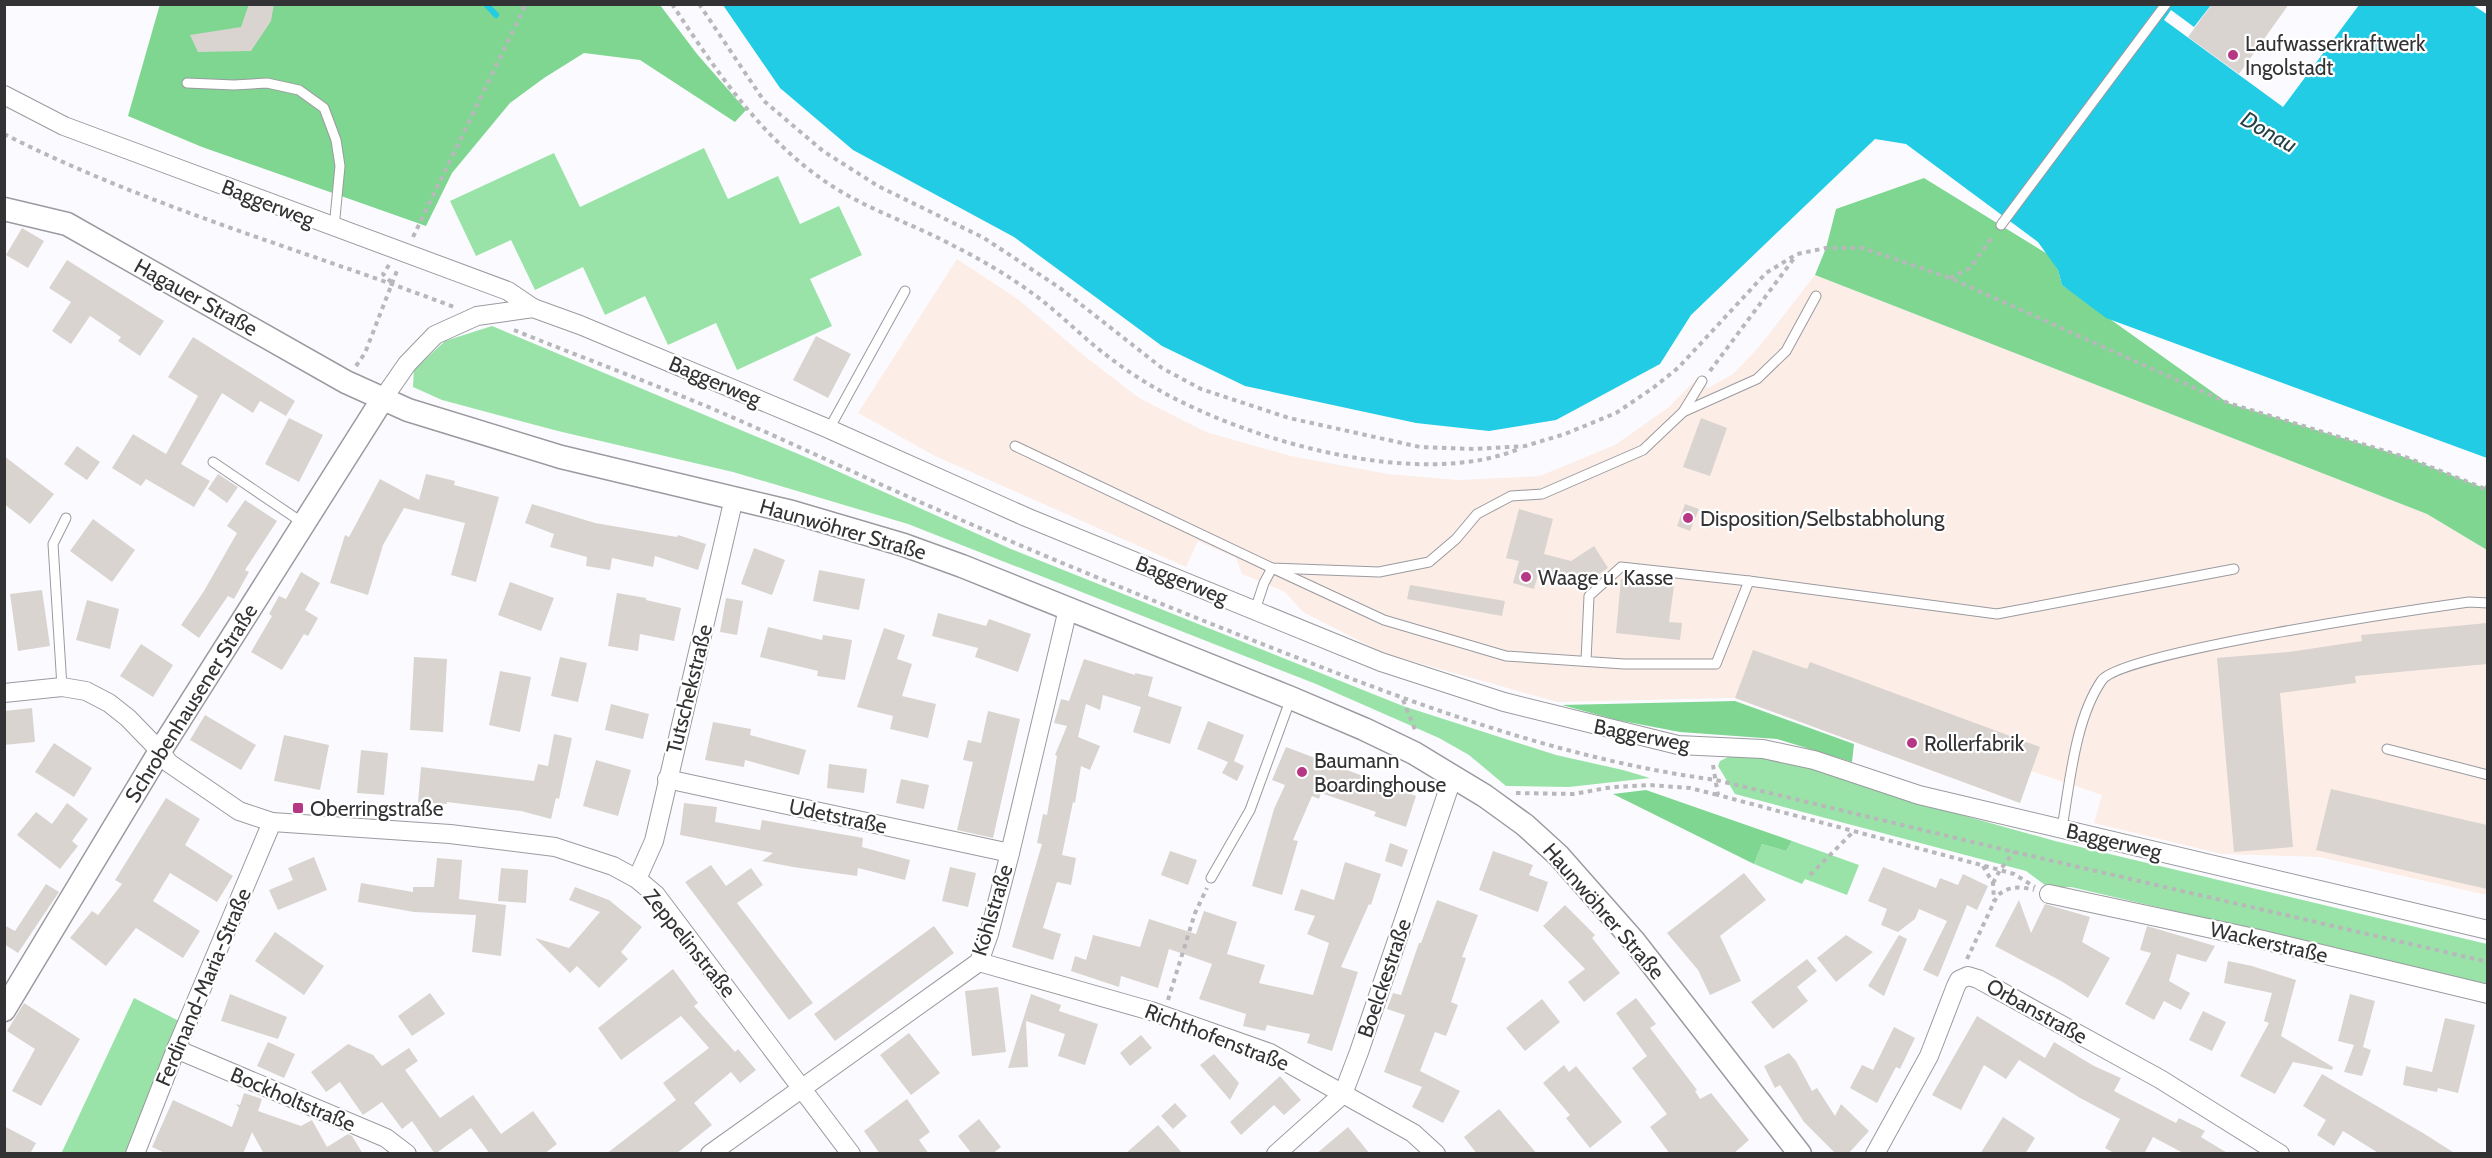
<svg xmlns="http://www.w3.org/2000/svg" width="2492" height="1158" font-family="Cabin,sans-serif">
  <rect width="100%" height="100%" fill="#fbfbff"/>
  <polygon fill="#fceee6" points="957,259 1019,300 1082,354 1139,398 1206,432 1291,456 1388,474 1457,480 1540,476 1615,445 1669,407 1698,377 1708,388 1733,374 1758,348 1815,275 2427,514 2487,550 2487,895 2319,857 2221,854 2094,823 2102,795 2031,771 2020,803 1735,698 1557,702 1383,653 1303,612 1285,592 1242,574 1236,558 1198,541 1186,567 935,456 858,413"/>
  <g fill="#9ae3a8">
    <polygon points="704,148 728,199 778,176 800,224 839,206 862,255 810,279 832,326 737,370 716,323 668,345 645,296 605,315 583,267 535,290 511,240 476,256 450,201 554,153 580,207"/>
    <polygon points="492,326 815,461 1011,549 1403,706 1556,755 1623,770 1650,778 1569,787 1506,786 1469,755 1439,738 1316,684 908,524 733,472 558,431 442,400 413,387 414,367 416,368 445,341"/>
    <polygon points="1730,756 1755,756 1814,768 1919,803 2055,841 2487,944 2487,984 2071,887 2049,888 2026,871 1735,794 1718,766 1720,761"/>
    <polygon points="1792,841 1859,865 1847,895 1805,879 1802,884 1754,864 1762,844 1786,851"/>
    <polygon points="134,998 179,1021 126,1153 61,1154"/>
  </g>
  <g fill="#7ed691">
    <polygon points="160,4 660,5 697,54 746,110 735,122 640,60 584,53 544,78 510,103 452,173 426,226 202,147 128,116"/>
    <polygon points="1924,178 2049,255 2058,270 2062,285 2228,403 2408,458 2484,488 2487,483 2487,550 2427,514 1815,275 1826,248 1836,209"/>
    <polygon points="1735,701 1854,744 1852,762 1777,739 1680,732 1617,720 1562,705"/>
    <polygon points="1646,790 1792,841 1786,851 1762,844 1754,864 1613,794"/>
  </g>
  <polygon fill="#22cce5" points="723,5 2211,5 2194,27 2171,10 2164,20 2283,107 2359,5 2473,5 2488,15 2487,458 2106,318 2062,285 2058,270 2038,242 1906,144 1875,139 1691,315 1660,364 1556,420 1489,431 1416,423 1245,386 1162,346 1014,237 853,150 780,88"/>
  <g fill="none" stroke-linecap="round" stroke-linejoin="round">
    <polyline stroke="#22cce5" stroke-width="6" points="486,4 496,15"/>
  </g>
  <g fill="#dad4d0">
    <polygon points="249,4 274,4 271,21 251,51 198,52 190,35 241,27"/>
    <polygon points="2212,4 2289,4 2239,74 2188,37"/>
    <polygon points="22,228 44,241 28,268 6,255"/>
    <polygon points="67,260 164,321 140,356 118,341 121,337 90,316 71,344 52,331 71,302 49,288"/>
    <polygon points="816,336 851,354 828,398 793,380"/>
    <polygon points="193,337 295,401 286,416 260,401 253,413 222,393 181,464 210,481 194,507 146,479 141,486 112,468 133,434 166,454 198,396 168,377"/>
    <polygon points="289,418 323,435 299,482 265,464"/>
    <polygon points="1701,418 1727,428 1710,476 1683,467"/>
    <polygon points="77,446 100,462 87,480 64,464"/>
    <polygon points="4,456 54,494 30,524 4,504"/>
    <polygon points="218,474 238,487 227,503 208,489"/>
    <polygon points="426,474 455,481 454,485 499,497 476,582 451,575 465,523 404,508 383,545 368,595 330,583 345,535 349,537 380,479 419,500"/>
    <polygon points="245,500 277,521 245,570 249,572 234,599 228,596 199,638 181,625 204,591 237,533 227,526"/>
    <polygon points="532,504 595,523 677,537 678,535 706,544 698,570 655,556 653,567 612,558 610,570 586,566 587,557 550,547 554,534 525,523"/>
    <polygon points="1685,504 1699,509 1690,531 1677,526"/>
    <polygon points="1519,509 1553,519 1544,554 1571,561 1594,546 1608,568 1580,587 1576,581 1539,571 1534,589 1513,583 1519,561 1506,558"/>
    <polygon points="93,519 135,550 112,582 70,551"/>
    <polygon points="754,548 785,560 772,595 741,584"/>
    <polygon points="819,570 865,579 859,610 813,601"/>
    <polygon points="301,572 320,583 305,610 318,618 308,636 304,634 282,670 251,652 272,616 269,614 279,596 286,599"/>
    <polygon points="1621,579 1674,586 1669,622 1682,623 1680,640 1616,633"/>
    <polygon points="510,582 554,598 541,631 498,615"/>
    <polygon points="1410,585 1505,601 1502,616 1407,599"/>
    <polygon points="42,590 50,646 18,651 10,594"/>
    <polygon points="617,593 646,598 646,600 681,608 674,641 640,634 638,651 608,646"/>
    <polygon points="726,598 743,601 737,635 720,632"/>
    <polygon points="87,600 119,609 110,649 76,640"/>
    <polygon points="938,613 986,626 989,619 1031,634 1018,672 975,657 978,648 932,636"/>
    <polygon points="2487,623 2487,664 2355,676 2356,683 2280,693 2293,847 2234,852 2217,658 2289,652 2362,641 2361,635"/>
    <polygon points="768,627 822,640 823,635 852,640 845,680 817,676 818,671 760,657"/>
    <polygon points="884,628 905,635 897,659 912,664 902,696 936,704 928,738 890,729 893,716 857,707"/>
    <polygon points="141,644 173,665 153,697 120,676"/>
    <polygon points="1753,650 1807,669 1810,662 2040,747 2020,803 1735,698"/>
    <polygon points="414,657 447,659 443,732 410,730"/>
    <polygon points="560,657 587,663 578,702 551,696"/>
    <polygon points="1084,659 1135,675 1135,673 1153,677 1148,696 1182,707 1170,744 1133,732 1141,707 1103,695 1100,710 1086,704 1078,737 1100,746 1090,770 1081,766 1075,803 1073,802 1062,855 1076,858 1071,885 1057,882 1043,928 1061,934 1053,960 1012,947 1042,844 1037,843 1043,814 1047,815 1057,756 1055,755 1067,726 1054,723 1061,699 1069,701"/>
    <polygon points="500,671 531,677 520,732 489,725"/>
    <polygon points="611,704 649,714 643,739 605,730"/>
    <polygon points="32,708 35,742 4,745 4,711"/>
    <polygon points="988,711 1020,719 993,838 957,830 973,762 963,760 968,740 981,743"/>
    <polygon points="205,715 256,745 241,770 190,740"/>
    <polygon points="1208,721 1244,735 1234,761 1244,766 1237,781 1222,773 1228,762 1197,749"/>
    <polygon points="713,722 751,729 750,735 806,750 799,775 745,760 744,767 705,760"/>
    <polygon points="554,734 572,738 559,799 556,798 551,819 521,811 447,802 447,804 418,802 421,767 534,781 538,764 548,766"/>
    <polygon points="284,735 329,745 320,790 274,781"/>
    <polygon points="54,743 92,768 74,797 35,772"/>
    <polygon points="1286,747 1416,796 1406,827 1374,816 1376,812 1321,793 1319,799 1312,796 1293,840 1298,841 1282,895 1252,886 1274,809 1285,785 1272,780"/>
    <polygon points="361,750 388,753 384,795 357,793"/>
    <polygon points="596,760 631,770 618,816 583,806"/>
    <polygon points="829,764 867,769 864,793 827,788"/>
    <polygon points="901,779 929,785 924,809 896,803"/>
    <polygon points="2331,789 2487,825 2487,889 2316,850"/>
    <polygon points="166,798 200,819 185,845 233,876 217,902 170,873 153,901 200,931 183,958 136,928 106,966 70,938 92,911 98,915 122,884 115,880"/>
    <polygon points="67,803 88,819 72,841 78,846 60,869 17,835 36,812 52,824"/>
    <polygon points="684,803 717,807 715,822 760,830 762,820 863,838 862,847 910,860 905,880 858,868 857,876 793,867 762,861 773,853 680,835"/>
    <polygon points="1390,843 1408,850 1402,867 1385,861"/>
    <polygon points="1170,851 1197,860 1188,885 1161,875"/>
    <polygon points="1493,851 1533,865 1529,875 1548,882 1538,912 1479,890"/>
    <polygon points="314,857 327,890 278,910 269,890 293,880 288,868"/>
    <polygon points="437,858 462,860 459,899 506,905 501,956 472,952 476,915 414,912 358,902 361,883 413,892 413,887 434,887"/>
    <polygon points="1345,862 1381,874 1371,905 1369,904 1341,967 1358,972 1332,1051 1307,1043 1310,1034 1267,1025 1265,1031 1243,1026 1246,1014 1199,999 1212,964 1169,949 1158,988 1121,976 1119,987 1071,971 1075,956 1086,960 1093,935 1140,947 1149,919 1196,934 1204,911 1237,922 1227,954 1265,965 1259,983 1313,995 1329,943 1307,934 1315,916 1294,910 1301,889 1334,900"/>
    <polygon points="711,865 726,886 751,868 763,885 737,903 813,1003 789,1020 685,882"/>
    <polygon points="950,867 976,873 968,907 942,901"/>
    <polygon points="1883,867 1936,888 1940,878 1958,885 1963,874 1988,886 1977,910 1967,905 1938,977 1923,970 1947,921 1919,909 1915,919 1898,932 1881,925 1887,909 1868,901"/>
    <polygon points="501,868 528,870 526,903 498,901"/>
    <polygon points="1744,873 1766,900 1720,936 1741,981 1710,995 1698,970 1667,933"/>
    <polygon points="46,884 59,892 18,953 4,944 4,925 15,931"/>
    <polygon points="575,887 609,900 642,927 621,952 628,959 599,988 577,966 570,973 535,938 569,948 600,912 569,900"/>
    <polygon points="1437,900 1478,915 1462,957 1466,958 1451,1002 1458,1005 1446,1036 1435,1032 1420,1071 1460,1091 1443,1123 1412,1107 1422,1087 1384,1072 1405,1015 1387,1009 1393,993 1401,995 1419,943 1421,943"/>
    <polygon points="2019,900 2031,933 2045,904 2090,917 2082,942 2110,958 2088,998 2061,981 1995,946"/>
    <polygon points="1565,905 1595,935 1592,938 1620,973 1584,1002 1568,982 1585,969 1543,926"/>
    <polygon points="934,926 954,953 835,1041 814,1014"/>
    <polygon points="2147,926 2215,946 2206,962 2177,954 2169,981 2190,993 2181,1010 2164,1001 2154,1020 2125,1004 2151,953 2140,950"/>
    <polygon points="275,932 324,966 304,995 255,961"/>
    <polygon points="1846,935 1873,952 1836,982 1817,958"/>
    <polygon points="1899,935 1907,939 1884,996 1868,986"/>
    <polygon points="1807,959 1817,971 1797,987 1808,1001 1773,1029 1751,1002"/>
    <polygon points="2228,961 2252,966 2296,980 2281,1036 2333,1067 2332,1070 2293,1062 2275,1094 2240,1076 2269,1023 2264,1021 2272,993 2224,983"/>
    <polygon points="673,969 698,1003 694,1006 735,1052 738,1049 756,1070 740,1083 731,1072 694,1103 712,1125 676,1154 606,1154 676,1100 663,1083 709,1048 681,1016 621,1060 598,1028"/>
    <polygon points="998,987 1006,1052 972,1056 965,991"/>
    <polygon points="430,993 445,1014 412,1036 398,1016"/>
    <polygon points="230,994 287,1017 278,1039 221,1021"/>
    <polygon points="1031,994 1061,1005 1059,1011 1098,1024 1085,1065 1058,1056 1065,1034 1026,1021 1028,1067 1008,1068"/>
    <polygon points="2350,994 2375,1001 2363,1047 2371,1050 2362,1076 2344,1072 2354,1045 2338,1041"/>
    <polygon points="1636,998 1656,1024 1650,1028 1697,1090 1695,1091 1700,1099 1711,1093 1749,1140 1733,1154 1670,1154 1650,1127 1667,1114 1632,1068 1647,1056 1616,1013"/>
    <polygon points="1542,999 1560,1022 1525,1051 1506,1028"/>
    <polygon points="24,1003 80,1039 41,1106 12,1091 35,1049 7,1031"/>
    <polygon points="2203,1011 2226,1022 2212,1051 2189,1040"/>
    <polygon points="1977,1016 2045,1058 2054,1042 2094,1066 2121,1078 2114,1091 2176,1123 2179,1118 2205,1131 2201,1137 2229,1154 2185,1154 2153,1137 2144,1154 2116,1154 2105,1148 2120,1119 2080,1098 2019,1060 2006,1079 1984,1065 1961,1110 1932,1095"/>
    <polygon points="2445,1018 2475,1025 2458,1093 2438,1088 2437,1092 2403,1085 2406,1066 2432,1072"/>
    <polygon points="1894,1027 1915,1038 1900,1069 1896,1067 1877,1103 1850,1088 1862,1065 1873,1070"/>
    <polygon points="909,1033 940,1073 911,1095 880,1055"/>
    <polygon points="1141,1035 1152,1048 1130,1066 1120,1053"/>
    <polygon points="268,1042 295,1054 284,1078 257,1066"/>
    <polygon points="348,1044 373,1055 382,1066 409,1048 418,1061 405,1070 440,1118 473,1095 501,1134 533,1111 557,1144 544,1154 490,1154 471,1128 435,1154 412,1121 402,1129 382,1102 363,1115 340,1082 326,1092 311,1072"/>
    <polygon points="1789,1053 1796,1061 1812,1091 1817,1088 1835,1116 1841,1104 1869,1131 1848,1154 1836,1154 1804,1122 1780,1085 1775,1088 1764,1066"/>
    <polygon points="1214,1054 1239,1083 1230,1100 1200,1065"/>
    <polygon points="1564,1065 1569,1072 1576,1066 1622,1122 1590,1148 1566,1118 1570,1115 1543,1083"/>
    <polygon points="2322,1074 2423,1133 2456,1154 2380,1154 2343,1131 2334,1146 2317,1135 2326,1120 2303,1106"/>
    <polygon points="1280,1076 1301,1100 1284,1115 1274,1105 1241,1135 1230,1122"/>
    <polygon points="244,1093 262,1099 258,1111 301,1126 312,1120 327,1147 348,1134 352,1136 363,1154 264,1154 252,1132 243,1154 167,1154 152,1147 173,1100 232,1127 239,1108 236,1104 240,1105"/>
    <polygon points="907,1099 930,1132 919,1140 929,1154 880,1154 864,1131"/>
    <polygon points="1175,1103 1187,1116 1173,1129 1161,1116"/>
    <polygon points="1499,1109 1537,1154 1477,1154 1464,1137"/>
    <polygon points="2003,1117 2035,1138 2025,1154 1980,1154"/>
    <polygon points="979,1119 1001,1147 992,1154 972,1154 958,1136"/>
    <polygon points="1158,1125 1183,1154 1125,1154"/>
    <polygon points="4,1126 36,1143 30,1154 4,1154"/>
    <polygon points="1348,1127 1370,1154 1316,1154"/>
  </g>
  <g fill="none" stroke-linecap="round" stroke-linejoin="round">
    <g stroke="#9a9aa0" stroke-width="11">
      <g id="service">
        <polyline points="187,83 234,85 267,83 299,90 324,108 336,140 340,166 334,228"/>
        <polyline points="2001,225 2166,4"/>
        <polyline points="1683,412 1757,379 1786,351 1816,296"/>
        <polyline points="829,429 905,291"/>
        <polyline points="1015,446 1272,568 1379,572 1429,562 1456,539 1477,514 1511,496 1542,494 1643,450 1683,412 1702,381"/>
        <polyline points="213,462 303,523"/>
        <polyline points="1749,581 1997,614 2234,569"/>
        <polyline points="1255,610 1264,583 1272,568 1384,620 1506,656 1624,664 1716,664 1749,581 1621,567 1589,596 1586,661"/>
        <polyline points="62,687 53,544 66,518"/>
        <polyline points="2387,749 2488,775"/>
        <path d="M 2062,828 C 2070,782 2075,719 2102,680 C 2123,652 2419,609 2469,602 L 2488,603"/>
        <polyline points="1211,878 1250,810 1291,698"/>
      </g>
    </g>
    <g stroke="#9a9aa0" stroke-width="20">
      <g id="minor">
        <polyline points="4,95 64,126 508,291 533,308"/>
        <polyline points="382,400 407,364 435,335 477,316 533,308 580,325 829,429 1026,517 1381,662 1504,702 1678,745 1763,749 1814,760 1919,795 2488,930"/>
        <polyline points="4,693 62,687 86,691 109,703 128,718 160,751 169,763 239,811 272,822 450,834 555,847 613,866 637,879 656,895 851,1154"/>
        <polyline points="667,779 1010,853"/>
        <polyline points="637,879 654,841 734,498"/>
        <polyline points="2049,894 2259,939 2488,994"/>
        <polyline points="979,962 1151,1011 1270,1053 1413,1133 1436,1154"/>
        <polyline points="176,1049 386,1138 407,1154"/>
        <polyline points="135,1154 176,1049 272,822"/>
        <polyline points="710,1154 979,962 989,934 1010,853 1068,609"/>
        <polyline points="1276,1154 1343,1094 1359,1052 1453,776"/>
        <polyline points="1875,1154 1929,1056 1956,986 1959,980 1968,976 1978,979 2160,1079 2280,1154"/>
      </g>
    </g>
    <g stroke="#9a9aa0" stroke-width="25">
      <g id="tertiary">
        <polyline points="4,209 67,224 346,382 408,410 561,457 792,512 904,545 962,566 1291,698 1364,729 1414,753 1485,796 1525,825 1559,856 1634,941 1800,1154"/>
        <polyline points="4,1010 160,751 382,400"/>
      </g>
    </g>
    <g stroke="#b8b8bb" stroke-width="4" stroke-dasharray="4.5 4.5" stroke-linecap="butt">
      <path d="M 672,4 C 718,74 767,147 840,191 C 877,213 917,226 954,246 C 980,259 1009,276 1032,293 C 1053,308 1071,326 1090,342 C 1110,359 1134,376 1157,389 C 1248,441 1421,491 1521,448"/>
      <polyline points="699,4 764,101 823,151 878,186 984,238 1060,288 1162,368 1201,389 1289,418 1420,447 1474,449 1525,446 1565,434 1616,413 1653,388 1678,368 1766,273 1797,254 1826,248 1863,248 1950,278 2228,403 2408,458 2488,490"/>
      <path d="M 4,134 C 148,207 304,250 454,307"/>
      <polyline points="413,237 526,4"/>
      <polyline points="389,265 383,274 392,283"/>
      <polyline points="1950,278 1970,268 1993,236"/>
      <path d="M 514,330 C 578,356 643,380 706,406 C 784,439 860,476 936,509 C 1039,554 1143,597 1247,638 C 1399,698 1552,758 1716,780 L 2014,852 L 2488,962"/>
      <polyline points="356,366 365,353 398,268"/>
      <polyline points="1710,371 1795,257"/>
      <polyline points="1403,700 1416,732"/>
      <polyline points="1713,765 1718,795 2000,870 2014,874 2035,887"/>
      <polyline points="1516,793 1573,794 1613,787 1649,785 1690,788 1718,795"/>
      <polyline points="1983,866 1993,883 1994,901"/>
      <polyline points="1810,875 1854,831"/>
      <polyline points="1993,883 2000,870 2014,852"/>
      <path d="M 1967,959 L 1997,896 C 2008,886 2020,886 2034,890"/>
      <polyline points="1168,1000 1195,913 1207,888"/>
    </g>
    <use href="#service" stroke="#fff" stroke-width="9"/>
    <use href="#minor" stroke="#fff" stroke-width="18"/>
    <use href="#tertiary" stroke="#fff" stroke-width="22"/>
  </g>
  <g fill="#b63885" stroke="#fff" stroke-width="2">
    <circle cx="2233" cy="55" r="6"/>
    <circle cx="1688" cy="518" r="6"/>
    <circle cx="1526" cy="577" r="6"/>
    <circle cx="1912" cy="743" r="6"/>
    <circle cx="1302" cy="772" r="6"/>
    <rect x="292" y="802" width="12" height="12" rx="3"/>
  </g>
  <g text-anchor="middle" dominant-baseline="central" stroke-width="4.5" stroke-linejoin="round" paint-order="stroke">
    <g font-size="21" fill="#333335" stroke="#fff" text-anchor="start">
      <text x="2245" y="43">Laufwasserkraftwerk<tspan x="2245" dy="24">Ingolstadt</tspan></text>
      <text x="1700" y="518">Disposition/Selbstabholung</text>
      <text x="1538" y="577">Waage u. Kasse</text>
      <text x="1924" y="743">Rollerfabrik</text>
      <text x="1314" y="760">Baumann<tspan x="1314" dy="24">Boardinghouse</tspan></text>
      <text x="310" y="808">Oberringstraße</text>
    </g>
    <g font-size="21" fill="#333335" stroke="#fff">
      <text transform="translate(268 203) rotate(21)">Baggerweg</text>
      <text transform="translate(196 297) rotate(29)">Hagauer Straße</text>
      <text transform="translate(715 381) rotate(23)">Baggerweg</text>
      <text transform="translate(843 529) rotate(16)">Haunwöhrer Straße</text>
      <text transform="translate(1182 580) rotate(22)">Baggerweg</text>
      <text transform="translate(689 689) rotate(-76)">Tutschekstraße</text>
      <text transform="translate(191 703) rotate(-58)">Schrobenhausener Straße</text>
      <text transform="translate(1642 735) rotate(11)">Baggerweg</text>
      <text transform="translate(838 816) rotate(12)">Udetstraße</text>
      <text transform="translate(2114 841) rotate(13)">Baggerweg</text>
      <text transform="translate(992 910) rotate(-73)">Köhlstraße</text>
      <text transform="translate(1604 911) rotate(49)">Haunwöhrer Straße</text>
      <text transform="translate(2269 942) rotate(13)">Wackerstraße</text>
      <text transform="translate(690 943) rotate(51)">Zeppelinstraße</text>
      <text transform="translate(1384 978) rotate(-71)">Boelckestraße</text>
      <text transform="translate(203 987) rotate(-67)">Ferdinand-Maria-Straße</text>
      <text transform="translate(2037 1011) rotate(29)">Orbanstraße</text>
      <text transform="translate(1217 1037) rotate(21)">Richthofenstraße</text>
      <text transform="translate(293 1099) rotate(23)">Bockholtstraße</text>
    </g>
    <g font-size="22" font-style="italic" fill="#264044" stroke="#fff">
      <text transform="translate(2269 132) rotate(30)">Donau</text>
    </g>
  </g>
  <rect width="2492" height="1158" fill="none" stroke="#333335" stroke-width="12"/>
</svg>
